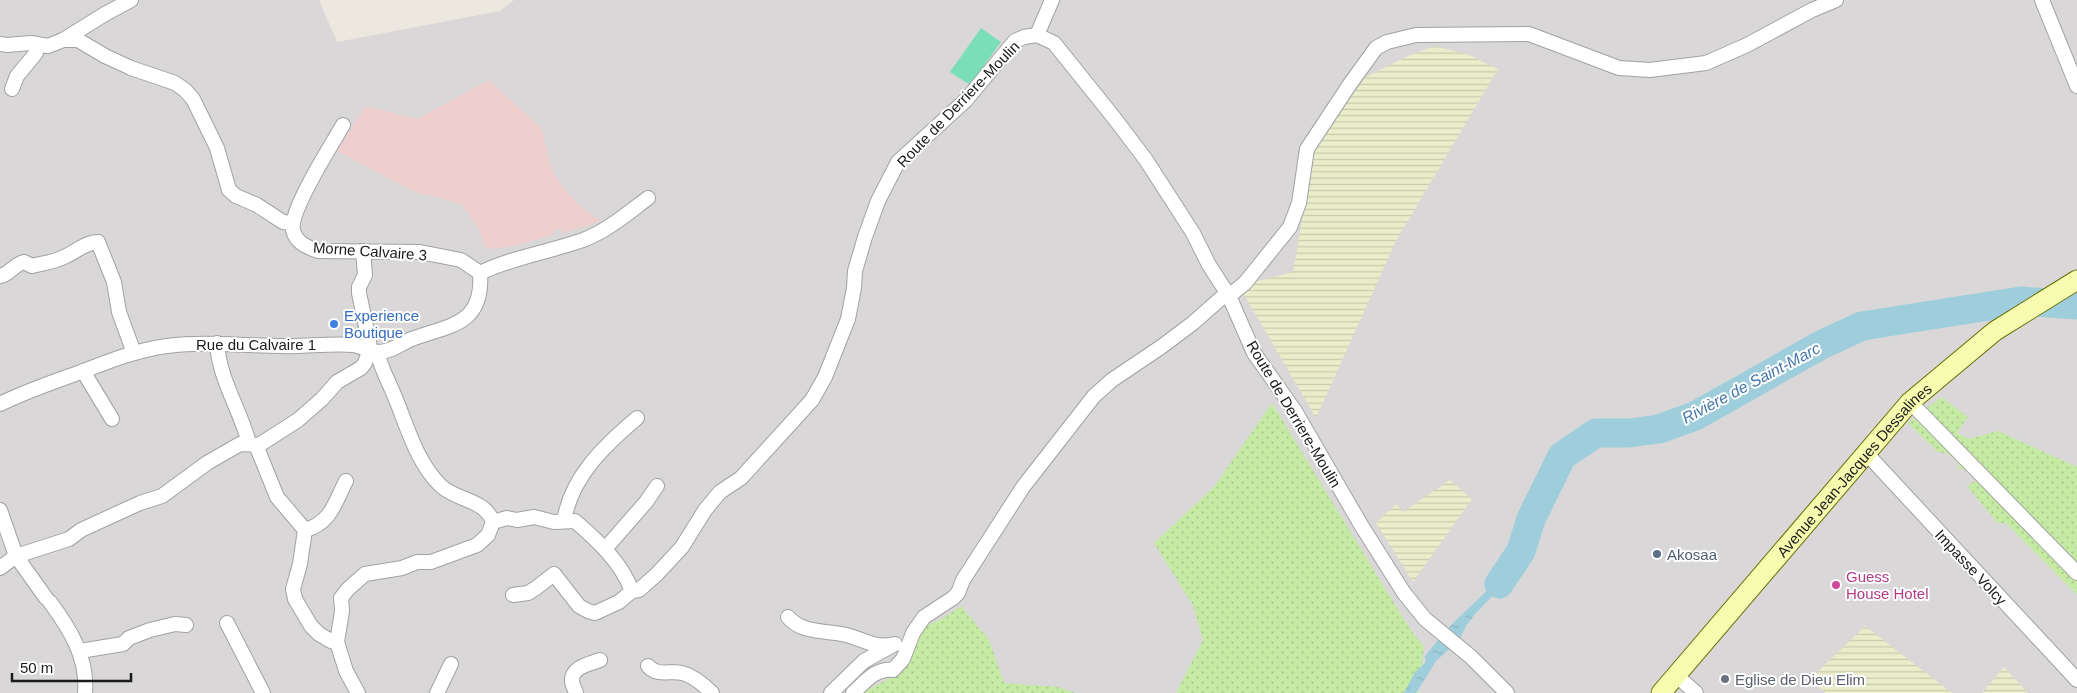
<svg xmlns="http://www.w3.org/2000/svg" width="2077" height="693" font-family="Helvetica,sans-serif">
  <defs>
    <pattern id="farmland-rules" width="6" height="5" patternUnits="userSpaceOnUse" patternTransform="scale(1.25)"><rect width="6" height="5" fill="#eaedc9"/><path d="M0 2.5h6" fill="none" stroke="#c8cbac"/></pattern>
    <pattern id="grass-dots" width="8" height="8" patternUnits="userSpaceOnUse" patternTransform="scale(1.25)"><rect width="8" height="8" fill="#c5eaa3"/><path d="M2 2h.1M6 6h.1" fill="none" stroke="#a9c88c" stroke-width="1.8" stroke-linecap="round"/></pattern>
    <pattern id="water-ripples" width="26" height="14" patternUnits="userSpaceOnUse" patternTransform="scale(1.25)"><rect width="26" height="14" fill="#9ecedc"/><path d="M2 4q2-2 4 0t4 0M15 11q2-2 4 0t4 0" fill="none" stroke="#88b0bc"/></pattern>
  </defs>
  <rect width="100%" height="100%" fill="#ede8df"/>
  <polygon fill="#d9d7d7" points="0,0 319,0 337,42 500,11 514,0 2077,0 2077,693 0,693"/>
  <polygon fill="#efcfcd" points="489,80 541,128 552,170 558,181 582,208 601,221 563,233 560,228 554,231 553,235 508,247 486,249 479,230 462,204 415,192 337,151 366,106 417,119"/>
  <g fill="url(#farmland-rules)">
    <polygon points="1434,46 1467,54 1498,69 1396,241 1316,418 1242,291 1250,283 1293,272 1315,144 1366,77 1408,56"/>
    <polygon points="1450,480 1472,499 1413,582 1376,523 1396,504 1403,512"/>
    <polygon points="1865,626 1952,693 1826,693 1810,679"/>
    <polygon points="2004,667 2028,693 1982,693"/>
  </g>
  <g fill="url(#grass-dots)">
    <polygon points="1941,397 1968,417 1957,433 1969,439 1998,431 2077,467 2077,595 2006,523 1998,523 1967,486 1982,477 1976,469 1960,470 1956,459 1945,453 1938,452 1908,423"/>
    <polygon points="1272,403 1384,587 1412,632 1424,646 1418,693 1176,693 1203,640 1193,605 1154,543 1214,487"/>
    <path d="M 961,606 L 989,640 L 1004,683 L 1057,687 L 1076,693 L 865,693 C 872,685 877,686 885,681 C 905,669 912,646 924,627 L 942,619 Z"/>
  </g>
  <polygon fill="#7adfb9" points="981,28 1001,42 970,85 950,72"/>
  <polygon fill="url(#water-ripples)" points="1521,551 1521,558 1507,581 1475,614 1466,626 1459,640 1436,661 1416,693 1404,693 1415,672 1426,662 1425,656 1447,629 1496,582"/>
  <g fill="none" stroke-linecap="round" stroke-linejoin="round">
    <polyline stroke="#9ecedc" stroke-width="29" points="1499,584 1521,551 1531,519 1562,456 1596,433 1629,433 1659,429 1695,416 1821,345 1862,326 2021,301 2077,305"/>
    <g stroke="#a2a2a2" stroke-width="16">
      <g id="street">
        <polyline points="2042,0 2077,86"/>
        <polyline points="1037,35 1052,0"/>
        <polyline points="63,40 78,40 105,56 131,68 175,83 185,90 193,99 217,148 229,190 236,196 257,205 283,222 293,223"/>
        <polyline points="0,44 7,45 31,43 48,46 63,40 105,14 131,0"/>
        <polyline points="12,89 17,76 36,53 38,45"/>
        <path d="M 343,125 C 332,144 289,211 293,230 C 296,243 307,247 318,251 L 420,252 L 461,260 L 480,273"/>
        <path d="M 480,273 C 513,257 549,252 583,240 C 607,231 628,213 648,198"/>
        <path d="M 0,276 C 9,275 13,265 24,262 L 32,266 C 43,263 56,262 66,256 C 77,251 86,242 98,242 L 114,282 L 119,312 L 134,353"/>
        <polyline points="1229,296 1245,283 1290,227 1299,203 1307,149 1350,84 1376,48 1387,42 1416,35 1529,34 1619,68 1650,70 1706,63 1747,45 1812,10 1836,0"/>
        <path d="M 217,343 C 219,379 240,409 249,443"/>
        <polyline points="83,371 112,419"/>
        <polyline points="1910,402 2077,573"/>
        <path d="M 0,404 C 26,391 53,382 81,372 C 109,361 137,350 167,346 C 206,341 242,346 281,346 C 305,347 329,343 353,345 C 361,346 370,351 378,352 C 390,352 399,345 409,340 C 447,325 484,327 480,273"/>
        <polyline points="259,445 258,450 277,497 305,530 300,564 293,589 295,599 311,626 319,634 331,641 337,642"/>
        <polyline points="1866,453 2077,680"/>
        <polyline points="0,510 16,556 0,568"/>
        <path d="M 564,521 C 571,477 604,446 637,418"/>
        <path d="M 493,522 L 507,518 L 517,520 L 534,517 L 554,522 L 575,521 C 598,541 621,562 632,591"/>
        <path d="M 305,530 C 331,523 335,502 346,481"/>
        <polyline points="605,549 646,502 657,486"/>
        <polyline points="513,595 528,593 536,588 554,574 579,606 588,611 595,613 619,602 632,591 639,590 657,574 682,547 705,510 720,492 741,478 812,400 825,377 848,319 854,288 855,271 865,237 878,201 898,162 966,100 1015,41 1024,37 1037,35 1054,43 1115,119 1146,160 1193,233 1209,265 1229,296 1254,353 1295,411 1361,525 1404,593 1425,619 1471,657 1507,693"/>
        <polyline points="46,598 16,556 69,539 81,530 140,503 162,496 207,463 240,444 259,445 298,420 322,399 337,382 361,368 365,363 370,349 369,341 359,293 359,287 365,275 363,251"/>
        <path d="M 50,602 C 70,629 88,658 85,693"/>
        <path d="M 788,617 C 802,634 827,630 846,635 C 866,640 874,649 895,644"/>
        <polyline points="227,623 263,693"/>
        <polyline points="80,651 123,644 129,638 150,630 175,624 186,625"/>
        <path d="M 648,666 C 658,677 670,670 682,673 C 694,676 704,685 712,693"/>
        <polyline points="1676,675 1696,693"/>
        <path d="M 358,693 L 346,671 L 337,642 L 342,611 L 341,598 L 348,589 L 365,574 L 402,568 L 417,562 L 431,562 L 477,545 L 488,535 L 493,522 C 485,499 457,501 441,486 C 418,464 408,430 397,402 C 390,384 382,371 377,352"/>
        <polyline points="437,693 451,664"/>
        <path d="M 576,693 C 575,689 572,685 572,681 C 571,667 590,664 600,660"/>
        <polyline points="831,693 864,661 893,645"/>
        <path d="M 853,693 C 865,682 875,668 893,670 L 903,659 L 913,633 L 924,617 L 953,598 L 958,593 L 963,580 L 1023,487 L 1094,396 L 1112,380 L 1161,347 L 1193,323 L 1227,293"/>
      </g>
    </g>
    <g stroke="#647102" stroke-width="21">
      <g id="secondary">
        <path id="s1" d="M 1661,693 L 1910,402 L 1995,331 L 2077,280"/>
      </g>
    </g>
    <use href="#street" stroke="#fff" stroke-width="14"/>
    <use href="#secondary" stroke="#f6fbb0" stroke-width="19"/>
  </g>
  <circle fill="#3f7fe0" stroke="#fff" stroke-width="2" cx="334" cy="324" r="5"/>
  <circle fill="#5c6f8a" stroke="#fff" stroke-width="2" cx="1657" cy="554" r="5"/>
  <circle fill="#d1479c" stroke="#fff" stroke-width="2" cx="1836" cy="585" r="5"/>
  <circle fill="#6b7280" stroke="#fff" stroke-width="2" cx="1725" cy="679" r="5"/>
  <g text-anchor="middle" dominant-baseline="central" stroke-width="4" stroke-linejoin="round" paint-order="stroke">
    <g font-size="15" fill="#1b1b1b" stroke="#fff">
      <text transform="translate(958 104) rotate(-46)">Route de Derriere-Moulin</text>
      <text transform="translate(370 251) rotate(4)">Morne Calvaire 3</text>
      <text x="256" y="344">Rue du Calvaire 1</text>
      <text transform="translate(1294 414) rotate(59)">Route de Derriere-Moulin</text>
      <text stroke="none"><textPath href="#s1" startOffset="295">Avenue Jean-Jacques Dessalines</textPath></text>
      <text transform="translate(1971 567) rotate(47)">Impasse Volcy</text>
    </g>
    <g font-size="15" fill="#366cbe" stroke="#fff" text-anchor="start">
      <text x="344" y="315">Experience<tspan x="344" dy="17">Boutique</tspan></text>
    </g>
    <g font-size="15" fill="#4e5e75" stroke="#fff" text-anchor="start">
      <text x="1667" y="554">Akosaa</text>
    </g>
    <g font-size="15" fill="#b23c85" stroke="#fff" text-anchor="start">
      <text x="1846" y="576">Guess<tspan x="1846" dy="17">House Hotel</tspan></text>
    </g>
    <g font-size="15" fill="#5b616d" stroke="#fff" text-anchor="start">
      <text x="1735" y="679">Eglise de Dieu Elim</text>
    </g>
    <g font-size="16" font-style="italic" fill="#4678ab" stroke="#fff">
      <text transform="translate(1751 383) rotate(-28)">Rivière de Saint-Marc</text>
    </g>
  </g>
  <path d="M12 673v8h119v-8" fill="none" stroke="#1b1b1b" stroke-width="2.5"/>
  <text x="20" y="673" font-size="15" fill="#1b1b1b" stroke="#ffffff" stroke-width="4" paint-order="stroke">50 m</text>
</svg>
